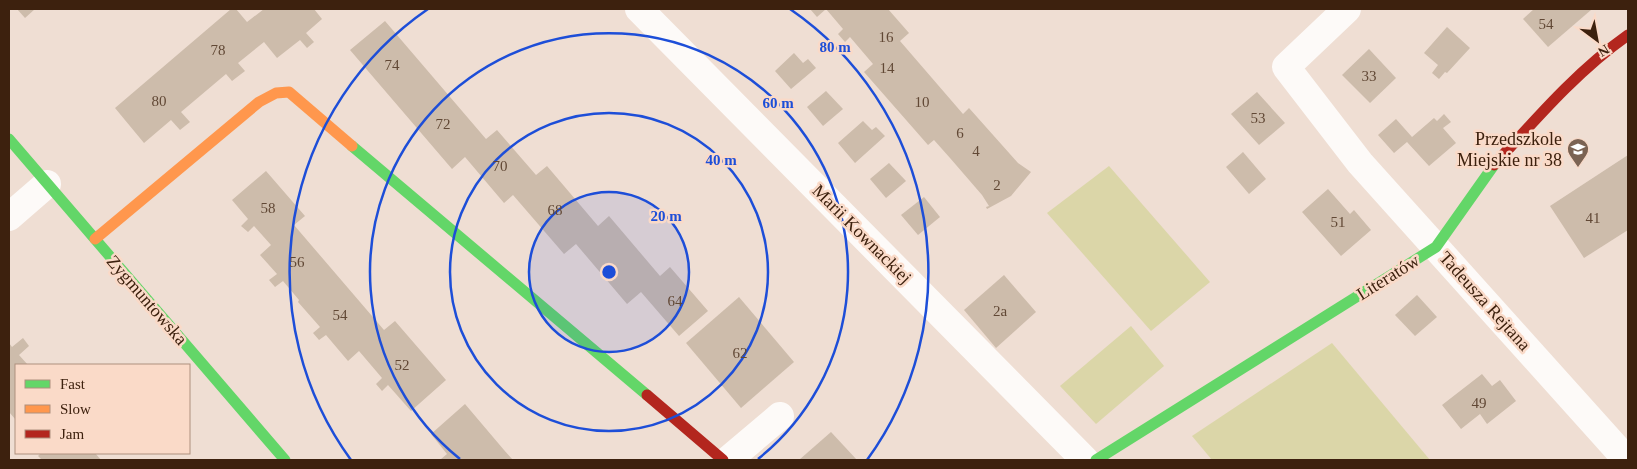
<svg xmlns="http://www.w3.org/2000/svg" width="1637" height="469" font-family="'Times New Roman',serif">
  <rect width="100%" height="100%" fill="#efded3"/>
  <g fill="#dbd6a8">
    <polygon points="1109,166 1210,282 1151,331 1047,213"/>
    <polygon points="1131,326 1164,366 1096,424 1060,386"/>
    <polygon points="1332,343 1430,460 1212,460 1192,436"/>
  </g>
  <g fill="#cdbcab">
    <polygon points="17,9 35,9 25,18"/>
    <polygon points="231,9 236,9 247,22 264,9 314,9 322,19 306,33 314,42 307,48 300,40 277,58 264,42 238,63 245,71 232,81 226,74 181,112 190,122 180,130 171,120 144,143 115,108"/>
    <polygon points="810,9 888,9 909,33 900,41 963,114 969,108 1018,163 1031,172 1011,196 987,209 986,207 989,206 982,195 950,158 934,140 928,145 864,72 873,64 850,37 845,42 838,34 843,29 826,9 817,17"/>
    <polygon points="1534,9 1589,9 1591,10 1548,47 1523,19"/>
    <polygon points="385,21 486,139 497,130 536,175 547,166 598,226 609,216 660,276 670,267 708,311 679,336 641,292 627,304 576,244 564,254 513,195 504,203 465,157 452,169 350,50"/>
    <polygon points="1447,27 1470,48 1447,73 1445,72 1439,79 1432,73 1438,65 1424,53"/>
    <polygon points="1369,49 1396,78 1370,103 1342,75"/>
    <polygon points="794,53 803,63 808,59 816,68 791,89 775,71"/>
    <polygon points="826,91 843,109 823,126 807,107"/>
    <polygon points="1257,92 1285,123 1259,145 1231,114"/>
    <polygon points="1444,114 1451,122 1443,128 1456,143 1429,166 1407,142 1394,153 1378,135 1396,119 1412,137 1434,118 1437,121"/>
    <polygon points="863,121 872,130 876,127 885,136 855,163 838,143"/>
    <polygon points="1243,152 1266,179 1249,194 1226,167"/>
    <polygon points="1628,155 1628,230 1584,258 1550,206"/>
    <polygon points="889,163 906,181 886,198 870,179"/>
    <polygon points="266,171 305,216 294,225 384,330 395,321 446,380 411,411 388,385 382,391 376,384 382,378 359,351 348,361 326,335 319,340 313,333 320,327 298,302 299,300 283,281 275,287 269,280 277,274 260,255 271,245 254,226 248,232 241,226 248,219 232,200"/>
    <polygon points="1328,189 1350,214 1354,210 1371,230 1341,256 1302,212"/>
    <polygon points="924,197 940,217 918,235 901,215"/>
    <polygon points="1004,275 1036,312 996,348 964,310"/>
    <polygon points="1417,295 1437,317 1415,336 1395,315"/>
    <polygon points="739,297 794,362 741,408 686,343"/>
    <polygon points="23,338 29,346 19,355 28,365 16,365 16,420 9,412 9,343 12,347"/>
    <polygon points="1482,374 1492,386 1500,380 1516,401 1487,424 1480,414 1461,429 1442,405"/>
    <polygon points="465,404 504,450 513,460 441,459 447,454 431,434"/>
    <polygon points="831,432 857,460 799,460"/>
    <polygon points="41,453 95,453 101,460 42,460 38,456"/>
  </g>
  <g fill="none" stroke-linecap="round" stroke-linejoin="round">
    <g stroke="#fdfaf8" stroke-width="28">
      <polyline points="639,9 1085,460"/>
      <polyline points="1347,9 1286,67 1360,163 1627,460"/>
      <polyline points="9,217 47,184"/>
      <polyline points="728,460 780,416"/>
    </g>
    <g stroke="#63d668" stroke-width="11">
      <polyline points="9,139 285,460"/>
      <polyline points="352,146 647,395"/>
      <polyline points="1096,460 1436,247 1494,165"/>
    </g>
    <polyline stroke="#ff974d" stroke-width="11" points="95,239 259,102 276,93 289,92 352,146"/>
    <g stroke="#b3261e" stroke-width="11">
      <path d="M 1494,165 C 1536,119 1577,71 1628,35"/>
      <polyline points="647,395 723,460"/>
    </g>
  </g>
  <circle cx="609" cy="272" r="80" fill="#1d4ed8" fill-opacity=".12"/>
  <g fill="none" stroke="#1d4ed8" stroke-width="2.5">
    <circle cx="609" cy="272" r="80"/>
    <circle cx="609" cy="272" r="159"/>
    <path d="M460 459A239 239 0 1 1 758 459"/>
    <path d="M351 460A319 319 0 0 1 428 9M790 9A319 319 0 0 1 867 460"/>
  </g>
  <defs>
    <g id="school-pin" transform="scale(1.125)"><path d="M0 17L-7.5 6A9.5 9.5 0 1 1 7.5 6Z" fill="#7b6353" stroke="#fadac8"/><path d="M0-5L7-2L0 1L-7-2ZM-4 1L0 2.5L4 1V4Q0 6-4 4Z" fill="#fff"/></g>
  </defs>
  <g fill-rule="evenodd">
    <use href="#school-pin" x="1578" y="149"/>
  </g>
  <g text-anchor="middle" dominant-baseline="central" stroke-width="5" stroke-linejoin="round" paint-order="stroke">
    <g font-size="15" fill="#614835">
      <text x="1546" y="24">54</text>
      <text x="886" y="37">16</text>
      <text x="218" y="50">78</text>
      <text x="392" y="65">74</text>
      <text x="887" y="68">14</text>
      <text x="1369" y="76">33</text>
      <text x="159" y="101">80</text>
      <text x="922" y="102">10</text>
      <text x="1258" y="118">53</text>
      <text x="443" y="124">72</text>
      <text x="960" y="133">6</text>
      <text x="976" y="151">4</text>
      <text x="500" y="166">70</text>
      <text x="997" y="185">2</text>
      <text x="268" y="208">58</text>
      <text x="555" y="210">68</text>
      <text x="1593" y="218">41</text>
      <text x="1338" y="222">51</text>
      <text x="297" y="262">56</text>
      <text x="675" y="301">64</text>
      <text x="1000" y="311">2a</text>
      <text x="340" y="315">54</text>
      <text x="740" y="353">62</text>
      <text x="402" y="365">52</text>
      <text x="1479" y="403">49</text>
    </g>
    <g font-size="18" fill="#3d210e" stroke="#fadac8" text-anchor="end">
      <text x="1562" y="139">Przedszkole<tspan x="1562" dy="21">Miejskie nr 38</tspan></text>
    </g>
    <g font-size="18" fill="#3d210e" stroke="#fadac8">
      <text transform="translate(862 234) rotate(45)">Marii Kownackiej</text>
      <text transform="translate(1388 277) rotate(-32)">Literatów</text>
      <text transform="translate(147 300) rotate(49)">Zygmuntowska</text>
      <text transform="translate(1485 301) rotate(48)">Tadeusza Rejtana</text>
    </g>
  </g>
  <circle cx="609" cy="272" r="8" fill="#1d4ed8" stroke="#fadac8" stroke-width="2.5"/>
  <g font-size="15" text-anchor="middle" font-weight="bold" fill="#1d4ed8" stroke="#fadac8" stroke-width="5" stroke-linejoin="round" paint-order="stroke">
    <text x="835" y="52">80 m</text>
    <text x="778" y="108">60 m</text>
    <text x="721" y="165">40 m</text>
    <text x="666" y="221">20 m</text>
  </g>
  <rect width="1637" height="469" fill="none" stroke="#3d210e" stroke-width="20"/>
  <rect x="15" y="364" width="175" height="90" fill="#fadac8" stroke="#ae907e"/>
  <rect x="25" y="380" width="25" height="8" fill="#63d668" stroke="#ae907e"/>
  <text x="60" y="389" font-size="15" fill="#3d210e">Fast</text>
  <rect x="25" y="405" width="25" height="8" fill="#ff974d" stroke="#ae907e"/>
  <text x="60" y="414" font-size="15" fill="#3d210e">Slow</text>
  <rect x="25" y="430" width="25" height="8" fill="#b3261e" stroke="#ae907e"/>
  <text x="60" y="439" font-size="15" fill="#3d210e">Jam</text>
  <g transform="translate(1597 40) rotate(148)" stroke="#fadac8" stroke-width="4" paint-order="stroke">
  <path d="M0-4L9 19L0 12L-9 19Z" fill="#3d210e"/>
  <text y="-8" font-size="14" font-weight="bold" text-anchor="middle" fill="#3d210e">N</text>
  </g>
</svg>
